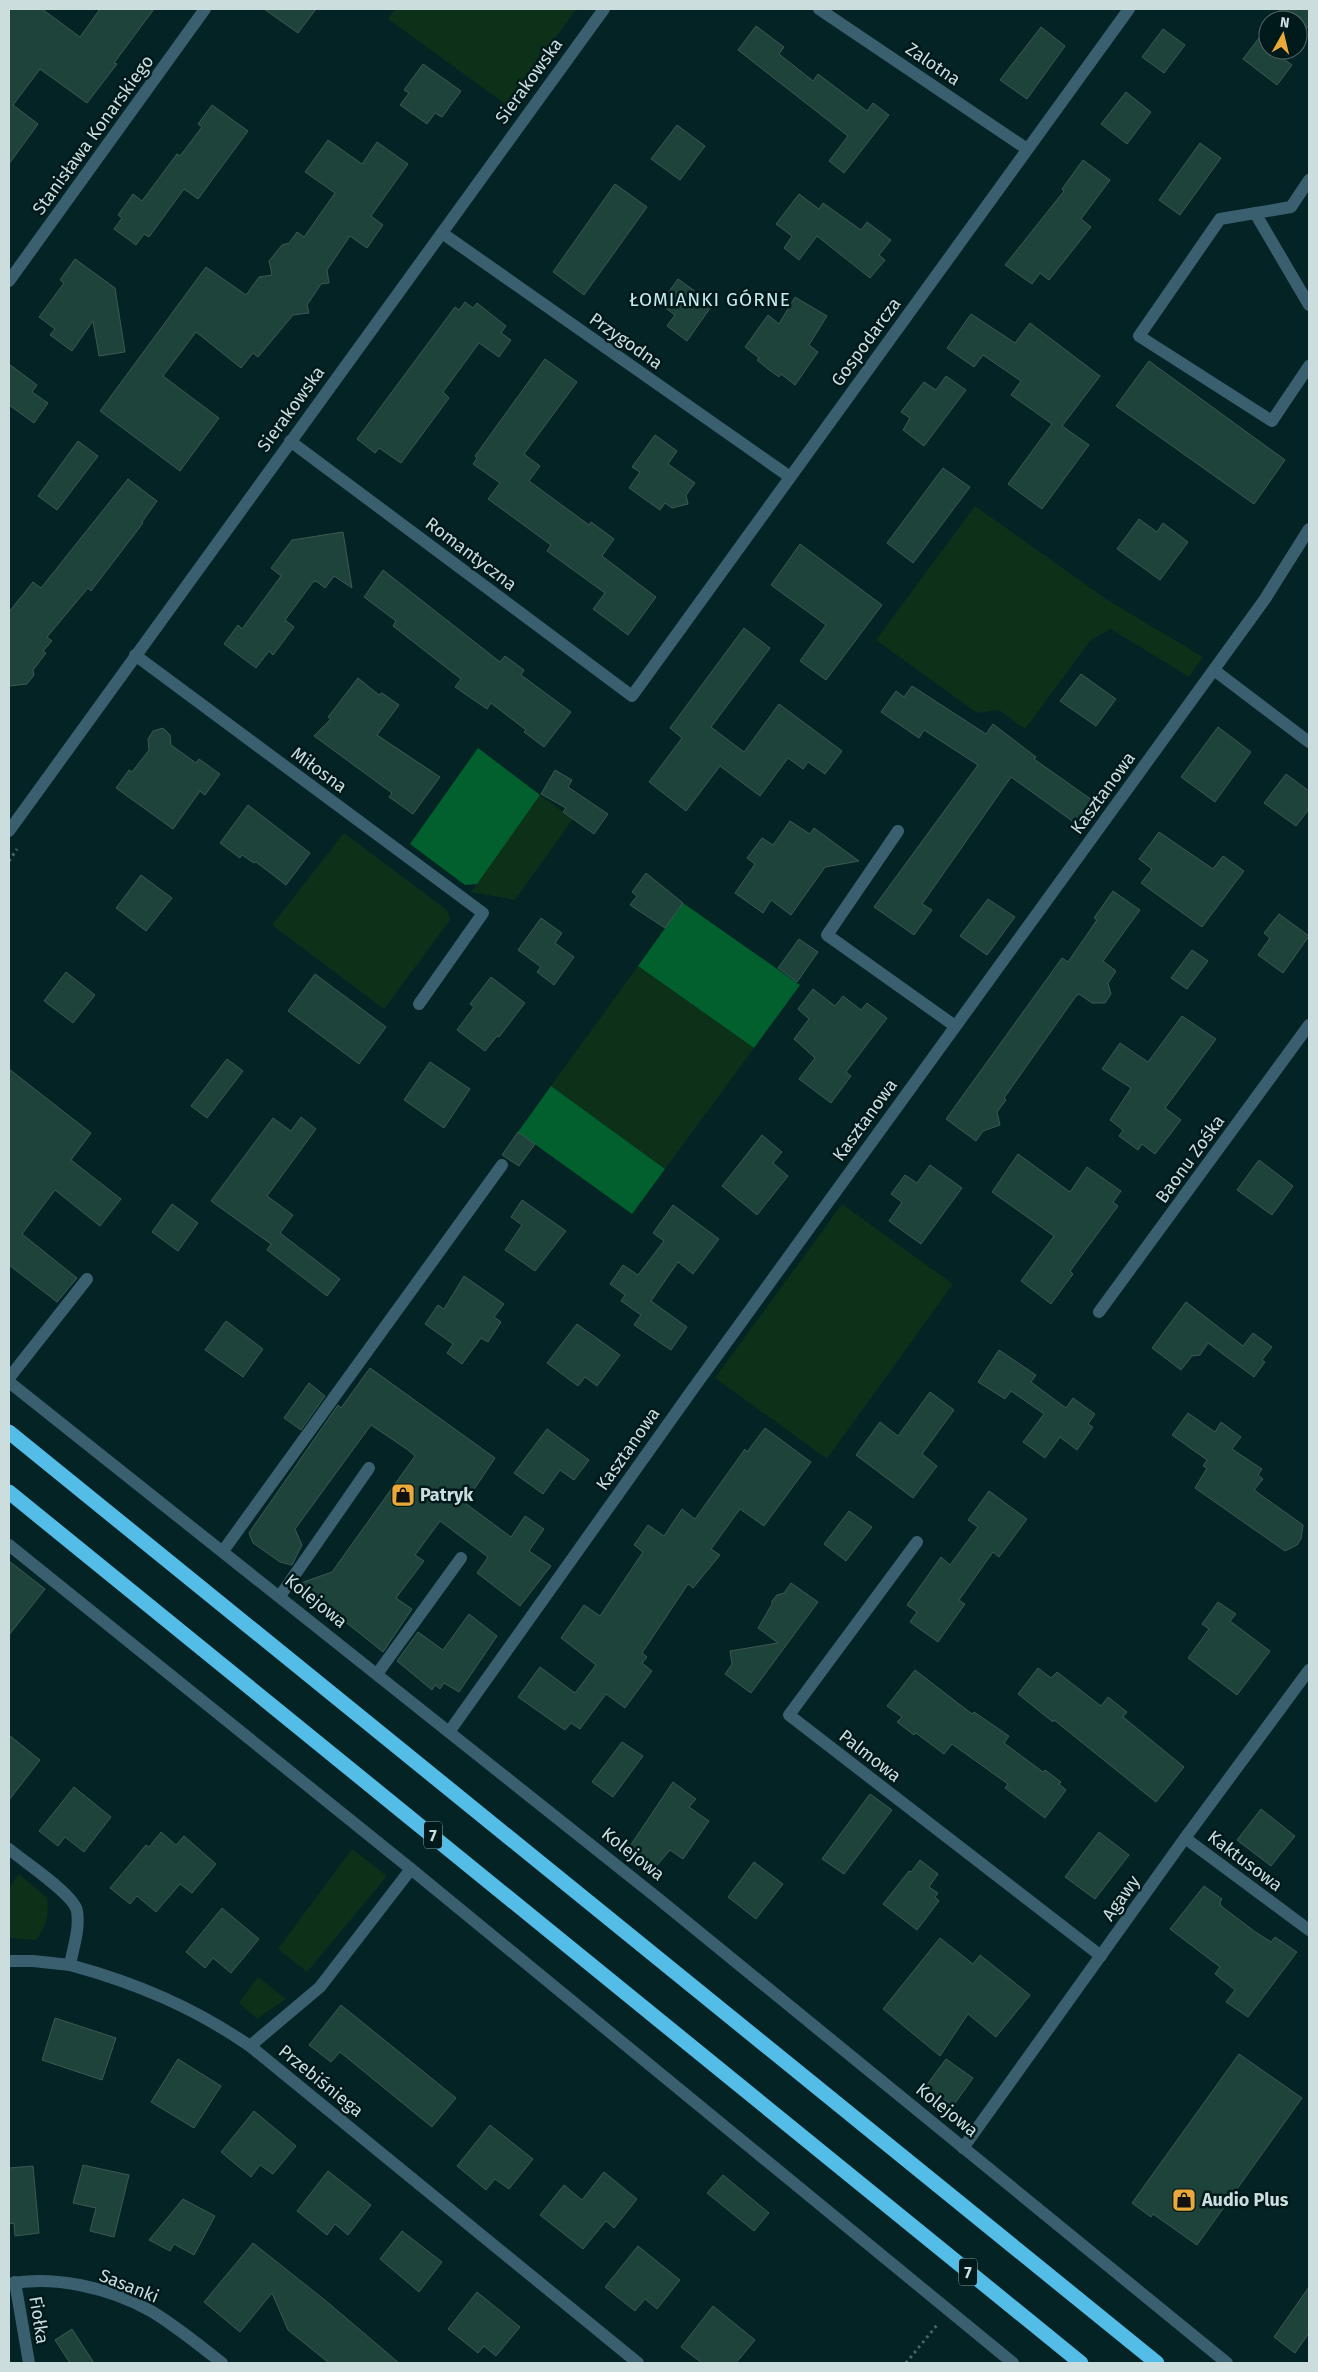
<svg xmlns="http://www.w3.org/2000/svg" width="1318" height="2372" font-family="'Fira Sans',sans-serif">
  <rect width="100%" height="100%" fill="#032325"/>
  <g fill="#0d3019">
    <polygon points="395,9 576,9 508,106 388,19"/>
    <polygon points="975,506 1106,599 1203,657 1189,677 1111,629 1091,640 1025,729 999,710 977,713 876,640"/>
    <polygon points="540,795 573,819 515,900 471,892"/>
    <polygon points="344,833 447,910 450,920 384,1009 272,925"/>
    <polygon points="638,966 754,1048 665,1169 551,1086"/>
    <polygon points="842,1204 953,1284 827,1459 715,1378"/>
    <polygon points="352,1849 387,1876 307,1972 278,1949"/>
    <path d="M 19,1874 L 47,1898 C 49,1915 47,1925 36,1940 L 9,1938 L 9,1887 Z"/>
    <polygon points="258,1977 286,1999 257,2019 239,2003"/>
  </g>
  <g fill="#01602d">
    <polygon points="478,748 540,795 477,884 465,885 410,844"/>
    <polygon points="683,903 800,985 754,1048 638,966"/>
    <polygon points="551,1086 665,1169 632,1214 518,1132"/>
  </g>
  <g fill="#1e433a" stroke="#3c5952">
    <polygon points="9,9 42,9 80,37 100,9 154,9 114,63 117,64 87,103 40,69 13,105 38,124 9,164"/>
    <polygon points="264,9 316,9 298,33"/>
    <polygon points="1281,9 1309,9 1309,25 1298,41 1298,20 1273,20"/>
    <polygon points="756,26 784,47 779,54 813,81 818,74 867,111 873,103 889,115 844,173 829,161 848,136 738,50"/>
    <polygon points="1268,26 1268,50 1292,50 1285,60 1292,65 1277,85 1243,59"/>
    <polygon points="1041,27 1065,46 1027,99 1000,80"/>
    <polygon points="1163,29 1185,45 1164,73 1142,57"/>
    <polygon points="423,64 461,91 442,117 435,113 427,124 400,105 409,93 404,90"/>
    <polygon points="1126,92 1151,112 1127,144 1101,124"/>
    <polygon points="212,105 248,131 198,199 184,189 149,237 144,234 136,245 114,229 122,218 118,215 133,194 142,201 177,154 180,156 202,127 198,124"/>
    <polygon points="677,125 705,146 680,180 651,159"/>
    <polygon points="328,140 362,164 377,142 408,164 371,216 383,225 367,248 350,236 327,270 329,283 321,284 307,305 309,313 293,315 258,357 253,353 241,368 196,332 163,376 219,418 180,471 100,411 206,267 246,295 259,277 272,275 269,261 282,245 289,243 297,232 304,237 335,193 305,172"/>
    <polygon points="1200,143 1221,158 1180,215 1159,200"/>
    <polygon points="1083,160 1110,180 1081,219 1091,227 1049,280 1040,273 1032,284 1005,265 1064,191 1062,189"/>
    <polygon points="615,184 647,207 584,295 553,272"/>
    <polygon points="799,194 819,209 823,203 861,230 867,222 891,240 879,255 885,260 870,278 817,236 799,260 784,248 792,236 776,224"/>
    <polygon points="75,259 115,288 125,352 99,356 93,321 72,351 50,335 55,329 39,317 64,283 60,280"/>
    <polygon points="678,279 713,304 687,341 667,326 675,315 660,304"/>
    <polygon points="795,297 827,316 809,345 818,352 795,385 781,374 779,377 768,369 757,360 759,358 745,347 768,315 779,324"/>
    <polygon points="465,302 473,308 477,303 506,326 501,333 511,340 499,357 479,343 443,392 449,398 401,463 379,448 375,453 357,439 455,307 459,310"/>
    <polygon points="971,314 1015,343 1030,323 1100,376 1062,426 1089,445 1042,509 1008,484 1052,424 1011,395 1021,381 983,355 974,367 947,348"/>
    <polygon points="545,359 577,382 524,454 540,466 529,481 589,525 591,522 614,539 602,556 656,597 628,635 593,609 605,593 547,551 551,545 488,499 500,483 473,464 477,458 475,456"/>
    <polygon points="1149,361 1285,460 1254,504 1116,406"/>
    <polygon points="9,364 37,385 32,392 48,403 34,423 9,405"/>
    <polygon points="946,376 966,390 924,446 903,430 910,418 901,412 924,382 936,390"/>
    <polygon points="655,435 677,451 668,464 695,483 686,495 688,504 672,508 665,503 660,510 629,488 640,472 632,467"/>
    <polygon points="78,441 98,456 57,510 38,496"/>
    <polygon points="943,468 970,487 913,563 887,543"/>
    <polygon points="128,479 157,501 142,522 143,523 91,591 88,588 47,637 52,641 43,651 46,653 33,670 34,675 27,684 9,686 9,612 33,582 41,588"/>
    <polygon points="1139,519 1157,532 1163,523 1188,542 1160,580 1117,549"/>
    <polygon points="343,532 352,588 334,576 325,588 316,581 313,582 285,620 294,627 273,655 269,651 256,668 224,644 238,625 242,629 281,576 271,568 292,540"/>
    <polygon points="800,544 882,605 826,680 800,661 826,625 771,585"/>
    <polygon points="383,570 500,662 505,656 524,670 521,675 571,712 544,747 524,732 526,730 491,703 487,709 455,687 461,679 393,626 396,621 364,597"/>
    <polygon points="744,628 770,648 711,727 744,752 779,704 842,751 825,774 808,762 803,769 788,758 760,796 720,766 686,811 649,782 682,738 670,728"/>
    <polygon points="1081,674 1116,699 1096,726 1060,701"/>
    <polygon points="358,678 379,695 382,693 399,705 377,735 440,777 413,814 389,797 392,793 314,736 331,719 328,717"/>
    <polygon points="912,686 986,734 993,724 1036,757 1034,759 1099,805 1082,828 1011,777 922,904 932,910 914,935 874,907 978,765 924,730 919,738 881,712 896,691 904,697"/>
    <polygon points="1218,727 1251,752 1215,802 1181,777"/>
    <polygon points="163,728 170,735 171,745 196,763 199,759 220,774 205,795 200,791 173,829 116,788 129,770 132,772 149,750 148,739 153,731"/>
    <polygon points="555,770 572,780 568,787 608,814 594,834 563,812 566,808 541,794"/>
    <polygon points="1286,774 1309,791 1309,809 1296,826 1264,803"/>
    <polygon points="248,805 310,853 286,885 256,862 254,863 242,855 240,858 220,843"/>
    <polygon points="790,821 810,834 814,828 859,861 825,867 791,915 771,900 763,913 735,893 755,864 747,858 762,838 773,845"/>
    <polygon points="1159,832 1213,869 1223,856 1244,871 1202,927 1141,883 1152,869 1139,859"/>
    <polygon points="646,873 683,903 665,928 630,905 637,896 632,892"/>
    <polygon points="141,875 172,898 146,931 116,908"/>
    <polygon points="1113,891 1140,910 1103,961 1116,971 1108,983 1111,994 1105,1003 1092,1003 1079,994 1076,996 1004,1098 1006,1100 997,1112 1000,1125 983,1131 976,1141 946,1119 1062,958 1068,962 1097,920 1094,918"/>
    <polygon points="988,899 1015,917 987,955 960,936"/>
    <polygon points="1279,914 1309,936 1283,973 1258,955 1270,938 1264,933"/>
    <polygon points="541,918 562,933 555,943 574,957 554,985 537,972 541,967 518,950"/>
    <polygon points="799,939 818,952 797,982 778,968"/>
    <polygon points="1192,950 1208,961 1187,989 1171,978"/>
    <polygon points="66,972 95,995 73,1023 44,1001"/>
    <polygon points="315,974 386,1027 359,1064 288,1011"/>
    <polygon points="491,977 525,1003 499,1037 497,1036 485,1051 457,1030 474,1007 470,1004"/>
    <polygon points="813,989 835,1006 843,996 861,1010 867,1003 887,1018 846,1072 851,1076 831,1103 799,1079 815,1058 794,1039 809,1019 798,1009"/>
    <polygon points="1182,1016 1216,1039 1165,1108 1181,1120 1155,1154 1142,1144 1138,1150 1119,1136 1123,1130 1110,1120 1131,1088 1102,1069 1120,1043 1148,1062"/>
    <polygon points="227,1059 243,1071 207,1118 191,1106"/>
    <polygon points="430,1062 470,1089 444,1128 404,1100"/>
    <polygon points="9,1069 91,1133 71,1160 121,1199 100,1226 55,1190 22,1234 77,1278 57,1302 9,1265"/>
    <polygon points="301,1117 316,1129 267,1196 293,1215 280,1233 340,1279 327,1296 267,1250 271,1244 211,1201 273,1118 291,1131"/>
    <polygon points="518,1132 535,1144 519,1166 502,1155"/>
    <polygon points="762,1135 782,1152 773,1163 788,1176 757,1215 722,1186"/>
    <polygon points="1018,1154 1070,1192 1087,1167 1121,1191 1113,1202 1118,1206 1070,1271 1073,1274 1051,1304 1021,1281 1054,1236 992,1192"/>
    <polygon points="1259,1160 1293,1186 1272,1215 1237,1190"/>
    <polygon points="930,1165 962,1188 921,1244 889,1221 902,1202 891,1194 905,1175 917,1183"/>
    <polygon points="522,1200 566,1231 535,1271 505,1250 522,1225 511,1217"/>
    <polygon points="172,1204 198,1223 178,1251 152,1232"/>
    <polygon points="673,1205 719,1239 693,1274 678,1262 651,1301 687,1327 671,1350 634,1325 641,1315 621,1301 625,1295 610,1284 623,1265 638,1275 664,1241 653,1233"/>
    <polygon points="464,1276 504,1304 494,1317 501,1322 488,1342 481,1338 462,1364 447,1353 453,1344 425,1324 438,1305 444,1309"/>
    <polygon points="1186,1302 1243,1346 1253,1333 1272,1347 1262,1360 1265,1362 1254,1377 1208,1343 1200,1355 1192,1356 1181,1370 1152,1348"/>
    <polygon points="226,1321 263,1349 243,1377 205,1350"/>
    <polygon points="577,1324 620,1355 597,1386 585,1377 578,1386 547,1363"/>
    <polygon points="999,1350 1036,1375 1031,1382 1066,1408 1073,1398 1095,1414 1088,1424 1093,1427 1077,1450 1060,1437 1045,1458 1023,1442 1044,1414 1011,1391 1005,1399 978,1382"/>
    <polygon points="370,1368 495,1458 465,1503 511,1537 525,1516 544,1529 529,1551 551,1566 520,1606 477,1573 488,1557 440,1521 415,1555 424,1561 396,1598 412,1609 383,1652 298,1584 332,1572 415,1456 408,1450 371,1425 295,1529 302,1545 292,1565 280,1562 253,1543 249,1533 338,1405 341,1408"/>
    <polygon points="309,1383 325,1396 301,1430 284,1418"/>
    <polygon points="930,1392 954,1410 922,1454 937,1466 913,1498 856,1455 880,1422 898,1436"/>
    <polygon points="1188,1413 1215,1432 1221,1422 1241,1437 1232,1449 1262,1469 1258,1475 1263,1479 1254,1490 1303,1525 1301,1539 1297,1545 1285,1551 1195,1488 1207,1468 1203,1466 1207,1460 1172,1435"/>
    <polygon points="765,1428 811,1462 764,1526 740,1509 711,1549 720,1555 693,1588 688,1584 642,1653 647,1657 642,1663 652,1671 625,1708 606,1694 580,1729 571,1723 565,1730 518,1697 540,1667 575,1693 596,1665 561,1638 584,1605 600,1616 643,1552 634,1545 648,1525 664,1536 682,1509 695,1519 745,1449 747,1452"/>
    <polygon points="547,1429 589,1460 574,1480 560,1470 543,1494 514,1473"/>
    <polygon points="989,1491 1027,1519 999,1557 993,1552 959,1600 965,1604 938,1642 910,1622 917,1612 907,1605 941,1557 950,1565 978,1527 968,1520"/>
    <polygon points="849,1511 872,1527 846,1561 824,1544"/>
    <polygon points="9,1561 45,1589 9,1635"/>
    <polygon points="791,1583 818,1602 751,1693 725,1674 732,1664 730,1651 778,1643 758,1628 772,1604 772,1601 777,1595 784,1593"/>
    <polygon points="1218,1602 1236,1614 1230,1621 1270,1651 1237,1695 1188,1658 1209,1629 1202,1624"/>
    <polygon points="469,1614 497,1636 459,1692 444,1683 440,1689 435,1685 432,1690 397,1661 418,1632 443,1650"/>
    <polygon points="1038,1668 1051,1678 1057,1672 1101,1706 1108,1697 1127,1712 1123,1717 1184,1767 1156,1802 1054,1720 1053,1722 1018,1694"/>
    <polygon points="915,1670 972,1714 974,1712 1009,1736 1004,1743 1043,1772 1045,1770 1061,1782 1059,1784 1066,1790 1045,1818 1005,1788 1008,1784 952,1744 944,1754 916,1733 914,1735 897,1722 902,1717 887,1706"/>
    <polygon points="9,1735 40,1760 9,1800"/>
    <polygon points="622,1742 643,1756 613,1797 592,1782"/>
    <polygon points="673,1782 696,1799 689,1807 709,1821 683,1859 670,1850 653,1870 628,1849"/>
    <polygon points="74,1787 111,1817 84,1852 65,1837 58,1846 39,1831"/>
    <polygon points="870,1794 892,1810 844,1874 822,1859"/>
    <polygon points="1261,1809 1295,1836 1271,1866 1237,1840"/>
    <polygon points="161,1832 176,1845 184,1836 216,1864 192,1893 180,1884 156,1912 137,1896 130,1904 110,1888 146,1845 149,1847"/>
    <polygon points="1099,1832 1129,1855 1095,1899 1065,1877"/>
    <polygon points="920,1860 938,1874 929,1887 938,1893 935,1897 939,1901 917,1930 883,1904 909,1871 911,1872"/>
    <polygon points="754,1862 783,1884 756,1919 728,1897"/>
    <polygon points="1204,1886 1222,1899 1220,1902 1221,1906 1254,1931 1271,1942 1275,1937 1297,1952 1248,2017 1226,2002 1235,1990 1215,1974 1220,1967 1170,1929"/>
    <polygon points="222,1908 259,1939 231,1973 213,1958 205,1968 186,1952"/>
    <polygon points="940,1938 973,1964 980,1955 1030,1995 996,2037 968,2014 940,2056 883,2009"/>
    <polygon points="341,2005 456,2098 432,2127 340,2052 331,2062 309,2045"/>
    <polygon points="55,2018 116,2038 102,2080 42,2060"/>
    <polygon points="1239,2054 1302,2098 1197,2245 1153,2214 1151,2217 1132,2203"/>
    <polygon points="178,2059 221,2086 194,2128 151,2102"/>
    <polygon points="946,2059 973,2078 953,2106 926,2086"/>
    <polygon points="254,2111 296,2146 273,2174 260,2165 251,2177 221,2152"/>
    <polygon points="490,2125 533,2159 509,2189 495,2179 486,2190 457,2166"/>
    <polygon points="83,2165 129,2175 114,2237 90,2231 96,2208 73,2203"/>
    <polygon points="33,2166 39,2233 15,2236 14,2223 9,2224 9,2168"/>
    <polygon points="328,2171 371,2205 348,2235 335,2224 327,2235 297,2211"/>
    <polygon points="604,2172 637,2199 614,2228 606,2221 583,2249 540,2215 564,2185 582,2200"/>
    <polygon points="723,2175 769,2213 754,2231 707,2193"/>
    <polygon points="183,2199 215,2216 194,2255 174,2244 170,2251 149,2240"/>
    <polygon points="402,2231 442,2262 419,2292 380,2259"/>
    <polygon points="253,2243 326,2301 399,2363 329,2363 288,2330 272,2293 240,2332 204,2302"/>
    <polygon points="638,2246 680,2280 657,2309 645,2299 635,2311 605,2287"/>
    <polygon points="1309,2287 1309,2333 1295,2353 1274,2337"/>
    <polygon points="477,2292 520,2327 496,2356 484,2346 478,2353 448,2329"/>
    <polygon points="713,2306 755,2340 736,2363 702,2363 681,2347"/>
    <polygon points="72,2329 94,2363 70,2363 55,2340"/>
  </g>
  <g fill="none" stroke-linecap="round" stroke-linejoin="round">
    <g stroke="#4c6769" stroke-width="3" stroke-dasharray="2.5 4" stroke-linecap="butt">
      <polyline points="9,861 17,849"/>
      <polyline points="906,2363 937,2325"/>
    </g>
    <g stroke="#3a6070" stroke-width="12">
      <polyline points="819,9 1027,149"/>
      <polyline points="1309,180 1291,207 1220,219 1139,336 1272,421 1309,366"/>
      <polyline points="1255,213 1309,305"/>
      <polyline points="442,233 790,477"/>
      <polyline points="9,281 205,9"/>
      <polyline points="290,441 632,696 1129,9"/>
      <polyline points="135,655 483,913 419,1004"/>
      <polyline points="1214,670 1309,742"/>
      <polyline points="9,831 604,9"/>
      <polyline points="898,831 827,935 955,1026"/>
      <polyline points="1099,1312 1309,1025"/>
      <polyline points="9,1378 87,1279"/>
      <polyline points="9,1382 655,1896 1227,2363"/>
      <polyline points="917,1542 789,1715 1101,1956"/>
      <polyline points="9,1545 411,1869 1013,2363"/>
      <polyline points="223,1551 502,1165"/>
      <polyline points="280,1596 369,1468"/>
      <polyline points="377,1674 461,1558"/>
      <polyline points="449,1732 695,1386 1265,599 1309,529"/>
      <polyline points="1185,1838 1309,1930"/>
      <path d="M 9,1849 C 23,1861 75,1895 77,1911 C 80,1929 73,1948 70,1965 C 136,1983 193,2007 250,2046 L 638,2363"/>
      <polyline points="9,1961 33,1961 70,1965"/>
      <polyline points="250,2046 320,1987 411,1869"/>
      <polyline points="963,2148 1185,1838 1309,1670"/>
      <polyline points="15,2282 29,2363"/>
      <path d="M 9,2284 C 54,2275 111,2288 151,2311 C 176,2326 199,2345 222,2363"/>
    </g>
    <g stroke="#54bde7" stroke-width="15">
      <polyline points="9,1432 1157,2363"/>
      <polyline points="9,1492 1081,2363"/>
    </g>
  </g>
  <defs>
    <g id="shop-square" transform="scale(1.25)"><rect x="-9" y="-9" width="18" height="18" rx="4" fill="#eba93a" stroke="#00191b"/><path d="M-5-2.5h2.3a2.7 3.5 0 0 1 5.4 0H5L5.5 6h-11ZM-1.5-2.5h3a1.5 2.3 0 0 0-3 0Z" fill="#111"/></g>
  </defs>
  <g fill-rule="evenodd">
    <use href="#shop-square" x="403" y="1495"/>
    <use href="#shop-square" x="1184" y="2200"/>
  </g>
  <g text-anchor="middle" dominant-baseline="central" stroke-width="5" stroke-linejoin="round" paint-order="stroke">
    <g fill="#00191b" stroke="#8fa2a4" stroke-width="1">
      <rect x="424" y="1821.5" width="18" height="27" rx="4"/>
      <rect x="959" y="2258.5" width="18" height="27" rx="4"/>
    </g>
    <g font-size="16" font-weight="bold" fill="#ccddde">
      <text x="433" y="1835">7</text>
      <text x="968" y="2272">7</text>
    </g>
    <g font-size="18" fill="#ccddde" stroke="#00191b">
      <text transform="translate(933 64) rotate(34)">Zalotna</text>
      <text transform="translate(529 81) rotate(-54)">Sierakowska</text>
      <text transform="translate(93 135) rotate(-54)">Stanisława Konarskiego</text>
      <text transform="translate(626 341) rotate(35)">Przygodna</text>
      <text transform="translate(866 342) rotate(-54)">Gospodarcza</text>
      <text transform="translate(291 409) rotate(-54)">Sierakowska</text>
      <text transform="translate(471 554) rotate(37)">Romantyczna</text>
      <text transform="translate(319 770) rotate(36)">Miłosna</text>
      <text transform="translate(1103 793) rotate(-54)">Kasztanowa</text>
      <text transform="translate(865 1120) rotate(-54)">Kasztanowa</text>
      <text transform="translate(1190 1159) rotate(-54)">Baonu Zośka</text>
      <text transform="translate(628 1449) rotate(-55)">Kasztanowa</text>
      <text transform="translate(316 1601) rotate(39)">Kolejowa</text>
      <text transform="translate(870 1756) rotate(38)">Palmowa</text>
      <text transform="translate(633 1854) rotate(38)">Kolejowa</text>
      <text transform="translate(1245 1861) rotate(37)">Kaktusowa</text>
      <text transform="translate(1121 1898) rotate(-55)">Agawy</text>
      <text transform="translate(321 2081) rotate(39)">Przebiśniega</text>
      <text transform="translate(947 2110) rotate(39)">Kolejowa</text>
      <text transform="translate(129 2286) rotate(22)">Sasanki</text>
      <text transform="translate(39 2320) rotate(81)">Fiołka</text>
    </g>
    <g font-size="18" font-weight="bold" fill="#ccddde" stroke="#00191b" text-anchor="start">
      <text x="420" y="1495">Patryk</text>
      <text x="1202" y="2200">Audio Plus</text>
    </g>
    <g font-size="19" letter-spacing="1" fill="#c6e9ec" stroke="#00191b">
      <text x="710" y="299">ŁOMIANKI GÓRNE</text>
    </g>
  </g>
  <rect width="1318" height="2372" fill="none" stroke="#ccddde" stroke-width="20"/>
  <g transform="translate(1283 35) rotate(8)"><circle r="24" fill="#00191b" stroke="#526769"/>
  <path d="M0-4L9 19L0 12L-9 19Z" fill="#eba93a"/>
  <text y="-8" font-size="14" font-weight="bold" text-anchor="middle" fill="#ccddde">N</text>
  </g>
</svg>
